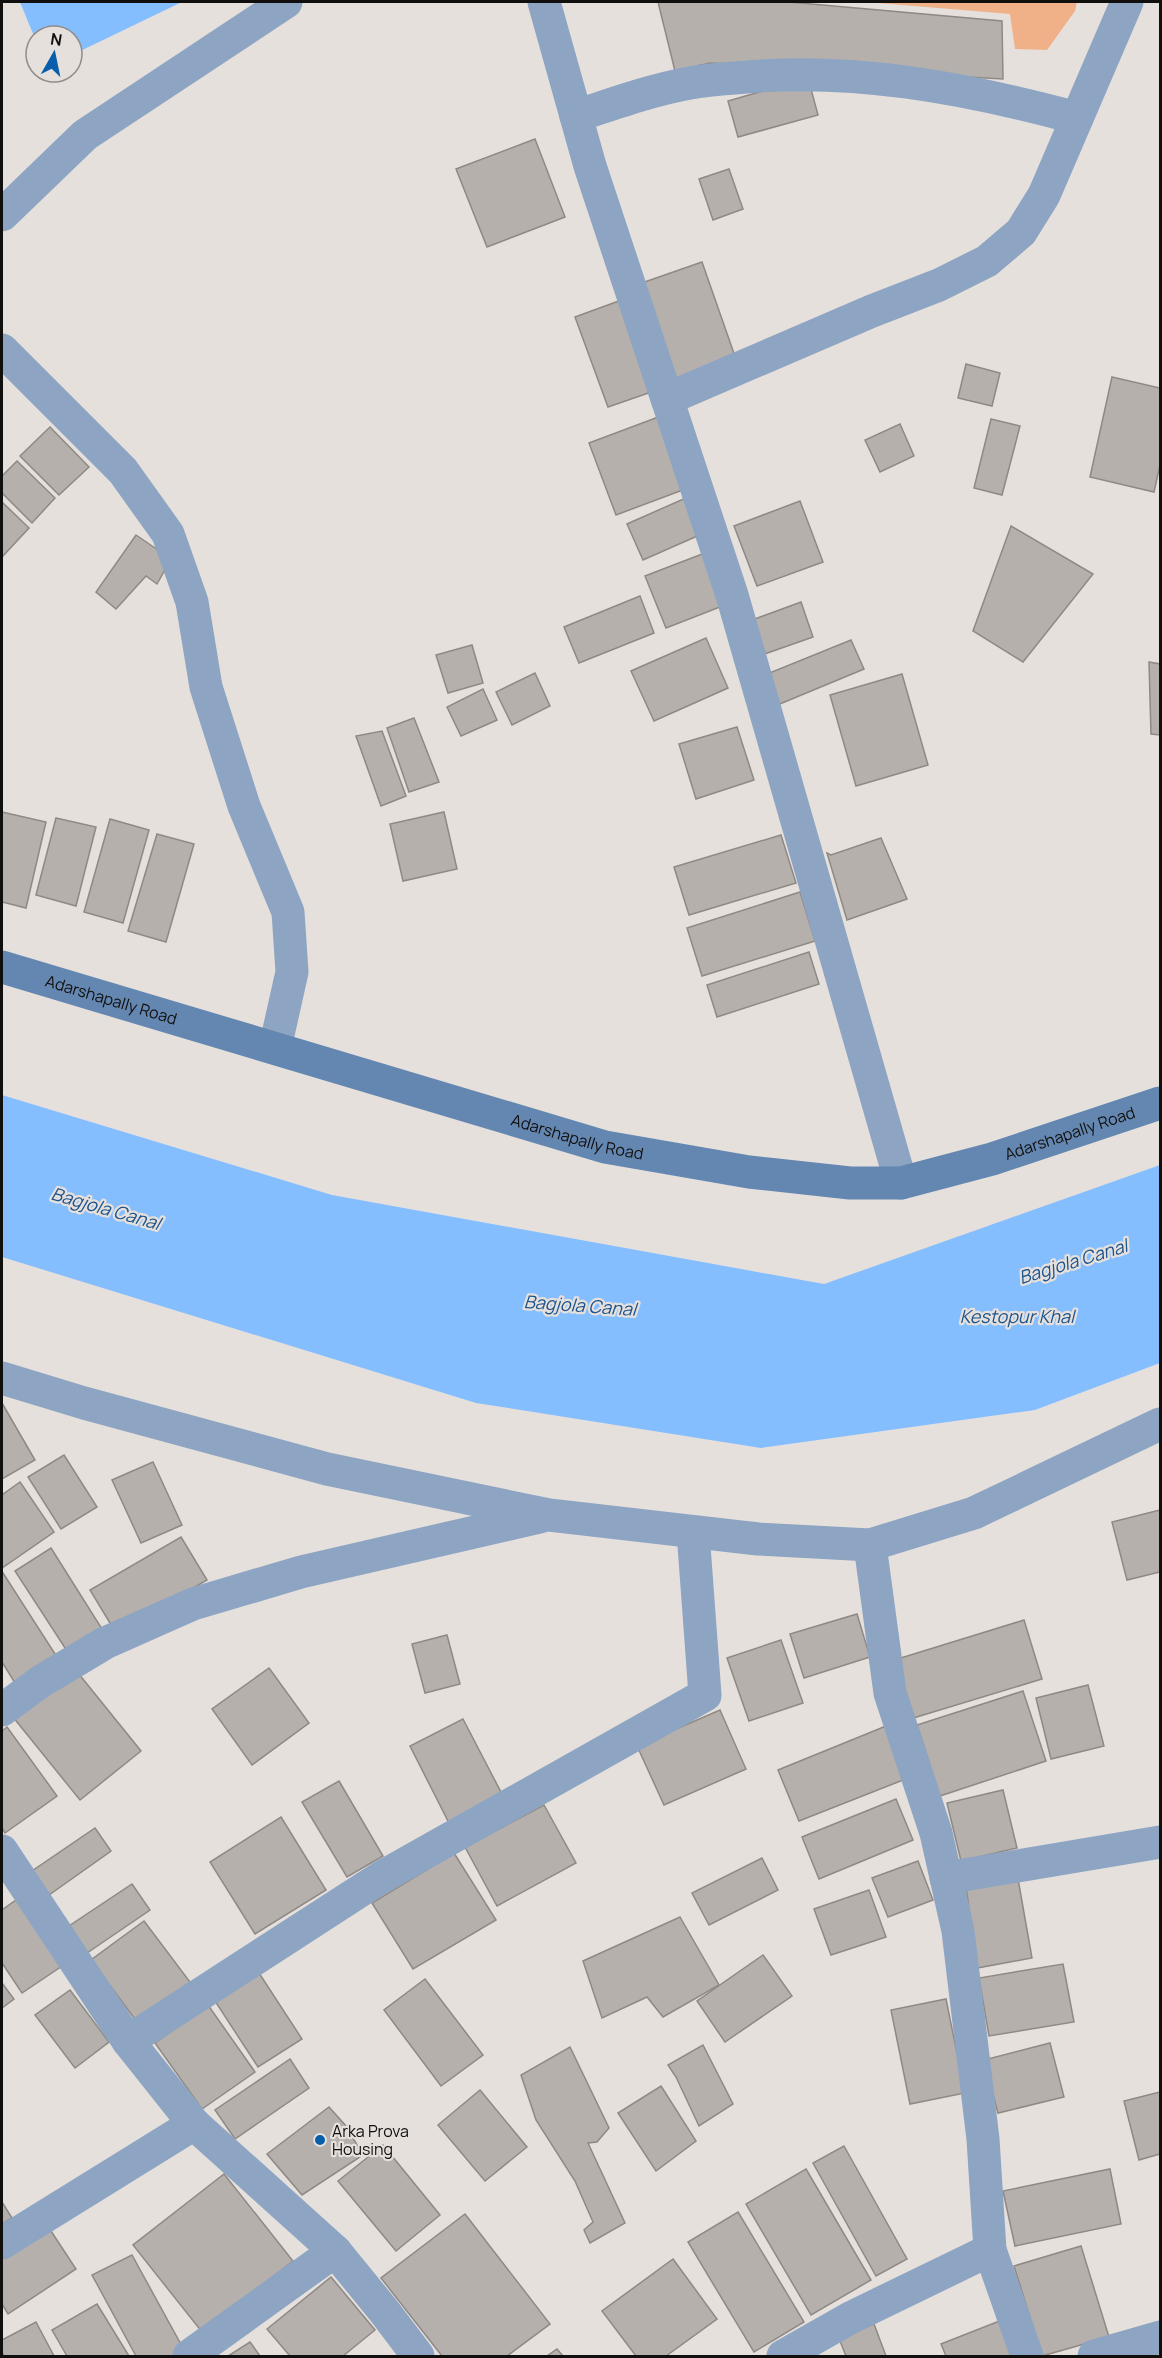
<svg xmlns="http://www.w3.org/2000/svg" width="1162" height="2358" font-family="Manrope,sans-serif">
  <rect width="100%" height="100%" fill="#e6e0dd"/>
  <polygon fill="#f0b088" points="866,2 1077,2 1075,11 1047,50 1015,49 1010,14"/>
  <g fill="#85beff">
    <polygon points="20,2 182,2 72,55 72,36 36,36 36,41"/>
    <polygon points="2,1095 332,1195 824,1284 1160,1165 1160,1363 1035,1410 761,1448 476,1403 2,1257"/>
  </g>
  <g fill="#b6b0ad" stroke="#8e8985" stroke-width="1.5">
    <polygon points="658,2 789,2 1002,21 1003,79 710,63 675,71"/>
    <polygon points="808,78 818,115 738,137 728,101"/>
    <polygon points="535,139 565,217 487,247 456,169"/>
    <polygon points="729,169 743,209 713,220 699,179"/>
    <polygon points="702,262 737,362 672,385 636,285"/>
    <polygon points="627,298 660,389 608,407 575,317"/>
    <polygon points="966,364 1000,373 992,406 958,398"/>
    <polygon points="1112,377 1160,388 1160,465 1154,492 1090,477"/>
    <polygon points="661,416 688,488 616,515 589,443"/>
    <polygon points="991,419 1020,426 1002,495 974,488"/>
    <polygon points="900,424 914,456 880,472 865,440"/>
    <polygon points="50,427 89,467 59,495 20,456"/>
    <polygon points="17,461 55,498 32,523 2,493 2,476"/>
    <polygon points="688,497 704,533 643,560 627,524"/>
    <polygon points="800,501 823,562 757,586 734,526"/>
    <polygon points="2,502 29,528 2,557"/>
    <polygon points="1011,526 1093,574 1023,662 973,631"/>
    <polygon points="136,535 171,559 157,584 146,576 116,609 96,592"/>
    <polygon points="710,551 730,603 666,628 645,576"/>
    <polygon points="640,596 654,633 579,663 564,627"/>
    <polygon points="801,602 813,637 756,657 744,623"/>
    <polygon points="706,638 728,688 654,721 631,671"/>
    <polygon points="851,640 864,669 775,706 762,676"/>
    <polygon points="472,645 483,683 448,693 436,655"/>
    <polygon points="1149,662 1160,664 1160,735 1151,734"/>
    <polygon points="535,673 550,706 512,725 496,692"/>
    <polygon points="902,674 928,765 856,786 830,695"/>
    <polygon points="483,689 497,720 461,736 447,707"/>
    <polygon points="414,718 439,782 409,792 387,728"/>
    <polygon points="737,727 754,780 696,799 679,744"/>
    <polygon points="382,731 406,796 381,806 356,736"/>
    <polygon points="2,812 46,822 26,908 2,902"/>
    <polygon points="444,812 457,869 403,881 390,824"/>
    <polygon points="56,818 96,827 76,906 36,895"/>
    <polygon points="110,819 149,830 123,923 84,912"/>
    <polygon points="157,834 194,844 166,942 128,931"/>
    <polygon points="781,835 796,883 689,915 674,867"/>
    <polygon points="881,838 907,899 847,920 827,853 831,855"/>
    <polygon points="800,892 815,941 702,976 687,928"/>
    <polygon points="809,952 819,984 717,1017 707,985"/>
    <polygon points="2,1403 35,1460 2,1479"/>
    <polygon points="64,1455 97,1507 61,1529 28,1477"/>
    <polygon points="153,1462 182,1525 141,1543 112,1480"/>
    <polygon points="20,1482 54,1532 2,1568 2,1495"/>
    <polygon points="1160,1510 1160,1572 1127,1580 1112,1522"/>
    <polygon points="181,1537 207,1580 116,1633 90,1590"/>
    <polygon points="51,1548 102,1629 67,1651 15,1571"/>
    <polygon points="3,1573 57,1657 15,1683 2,1662 2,1574"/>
    <polygon points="857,1614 870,1657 804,1678 790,1634"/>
    <polygon points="1024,1620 1042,1679 910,1719 891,1661"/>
    <polygon points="447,1635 460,1684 425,1693 412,1644"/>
    <polygon points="781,1640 803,1703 749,1721 727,1658"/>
    <polygon points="74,1668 141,1751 80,1800 13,1717"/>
    <polygon points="269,1668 309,1723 252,1765 212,1709"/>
    <polygon points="1088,1685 1104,1746 1051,1759 1036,1698"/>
    <polygon points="1023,1691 1046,1761 940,1796 917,1725"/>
    <polygon points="720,1710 746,1769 664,1805 637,1746"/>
    <polygon points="463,1719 503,1796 449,1823 410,1746"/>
    <polygon points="886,1726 908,1778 799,1821 778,1770"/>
    <polygon points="7,1727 57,1796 5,1833 2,1828 2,1731"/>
    <polygon points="339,1781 383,1856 347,1877 302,1802"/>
    <polygon points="1003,1790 1017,1848 961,1861 947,1803"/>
    <polygon points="896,1799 913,1840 819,1879 802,1837"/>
    <polygon points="544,1805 576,1863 497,1906 465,1847"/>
    <polygon points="281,1817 326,1890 255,1934 210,1862"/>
    <polygon points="95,1828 111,1851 49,1895 32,1871"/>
    <polygon points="454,1853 496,1920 413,1969 372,1903"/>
    <polygon points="762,1858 778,1890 709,1925 692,1893"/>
    <polygon points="918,1861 933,1900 888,1917 872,1878"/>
    <polygon points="1018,1879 1032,1958 977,1968 966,1886"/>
    <polygon points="132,1884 150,1910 87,1953 69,1926"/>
    <polygon points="869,1890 886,1937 831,1955 814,1909"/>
    <polygon points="16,1900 62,1966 22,1993 2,1963 2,1910"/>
    <polygon points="680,1917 719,1985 663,2017 647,1997 602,2018 583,1961"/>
    <polygon points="144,1921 190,1982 137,2022 91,1960"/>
    <polygon points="763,1955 792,1996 725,2042 697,2001"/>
    <polygon points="1063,1964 1074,2022 989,2036 979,1978"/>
    <polygon points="259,1973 302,2039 258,2067 215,2001"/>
    <polygon points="425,1979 483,2055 441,2086 384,2010"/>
    <polygon points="2,1983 14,1999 2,2008"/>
    <polygon points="70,1990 109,2042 75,2068 35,2015"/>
    <polygon points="946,1999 965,2093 910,2104 891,2010"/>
    <polygon points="208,2005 255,2072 202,2109 155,2043"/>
    <polygon points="1050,2043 1064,2097 998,2113 984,2060"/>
    <polygon points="703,2045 733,2104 699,2126 676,2077 668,2065"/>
    <polygon points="570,2047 609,2128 597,2142 588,2143 625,2223 590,2243 584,2230 593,2222 575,2181 536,2120 521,2075"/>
    <polygon points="290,2059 309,2088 235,2139 215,2110"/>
    <polygon points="661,2086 696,2141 656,2171 618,2113"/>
    <polygon points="480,2090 527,2147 485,2181 438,2125"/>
    <polygon points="1160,2092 1160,2154 1139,2160 1124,2101"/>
    <polygon points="329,2107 346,2126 363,2155 302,2195 267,2154"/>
    <polygon points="383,2145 440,2215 396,2251 338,2181"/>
    <polygon points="844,2146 907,2259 876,2276 813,2163"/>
    <polygon points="806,2169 871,2280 811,2315 746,2204"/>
    <polygon points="1110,2169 1121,2224 1015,2246 1003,2191"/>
    <polygon points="224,2174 293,2261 202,2332 133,2245"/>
    <polygon points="2,2202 12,2218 2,2224"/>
    <polygon points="738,2212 804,2322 754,2352 688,2242"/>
    <polygon points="465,2214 550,2324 507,2356 442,2356 381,2278"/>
    <polygon points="49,2228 76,2269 8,2314 2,2304 2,2259"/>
    <polygon points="1081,2246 1109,2337 1042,2356 1014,2266"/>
    <polygon points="132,2255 184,2350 172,2356 136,2356 92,2275"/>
    <polygon points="673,2259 717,2319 666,2356 636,2356 602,2311"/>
    <polygon points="331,2277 375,2330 343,2356 290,2356 267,2329"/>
    <polygon points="97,2304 129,2356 67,2356 52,2330"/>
    <polygon points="1002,2320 1017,2356 946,2356 941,2344"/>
    <polygon points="36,2322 54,2356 4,2356 2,2352 2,2340"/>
    <polygon points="874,2324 886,2356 846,2356 838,2336"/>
    <polygon points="250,2342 260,2356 228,2356"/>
    <polygon points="557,2349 563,2356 547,2356"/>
  </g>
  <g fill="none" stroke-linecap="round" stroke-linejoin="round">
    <g stroke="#8da5c2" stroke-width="33">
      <polyline points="544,2 590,166 732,595 901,1183"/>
      <path d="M 576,116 C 613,104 651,90 690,83 C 705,80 720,79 735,78 C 850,66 966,88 1077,118"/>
      <polyline points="2,215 85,135 286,2"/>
      <polyline points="2,350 123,471 168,534 192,602 206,687 244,806 288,912 292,972 275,1048"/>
      <polyline points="667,399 872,311 939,285 987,261 1021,232 1044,195 1127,2"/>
      <polyline points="2,1378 84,1403 327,1469 549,1515 758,1539 870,1545 974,1513 1160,1424"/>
      <polyline points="870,1545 890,1693 936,1833 958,1931 983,2139 990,2250 1027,2356"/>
      <polyline points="2,1710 40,1682 105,1643 193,1604 301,1572 540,1517"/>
      <polyline points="2,1851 128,2041 194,2124 335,2251 384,2311 418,2356"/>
      <polyline points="946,1878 1160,1842"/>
      <polyline points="128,2041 380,1878 705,1695 693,1532"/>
      <polyline points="2,2243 194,2124"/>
      <polyline points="189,2356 335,2251"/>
      <polyline points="783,2356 850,2318 990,2250"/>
      <polyline points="1094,2356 1160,2337"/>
    </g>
    <path stroke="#6487b1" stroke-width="33" id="s1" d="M 2,967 L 605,1147 L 749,1172 L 850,1183 L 901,1183 L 992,1159 L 1160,1103"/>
  </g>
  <circle fill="#075fac" stroke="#e6e0dd" stroke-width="2" cx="320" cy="2140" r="6"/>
  <g text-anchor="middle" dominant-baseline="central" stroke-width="4.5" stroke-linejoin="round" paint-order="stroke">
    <g font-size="16" fill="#110f0e" stroke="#e6e0dd">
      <text stroke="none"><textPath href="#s1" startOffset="114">Adarshapally Road</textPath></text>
      <text stroke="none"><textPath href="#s1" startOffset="1104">Adarshapally Road</textPath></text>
      <text stroke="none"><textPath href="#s1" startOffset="600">Adarshapally Road</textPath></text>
    </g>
    <g font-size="16" fill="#110f0e" stroke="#e6e0dd" text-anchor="start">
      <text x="332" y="2131">Arka Prova<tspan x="332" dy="18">Housing</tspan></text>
    </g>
    <g font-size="18" font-style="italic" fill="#1b538d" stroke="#e6e0dd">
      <text transform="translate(106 1208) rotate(16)">Bagjola Canal</text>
      <text transform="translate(1073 1261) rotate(-17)">Bagjola Canal</text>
      <text transform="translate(580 1305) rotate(4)">Bagjola Canal</text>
      <text x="1017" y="1316">Kestopur Khal</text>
    </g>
  </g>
  <rect width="1162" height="2358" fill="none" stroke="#110f0e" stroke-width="6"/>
  <g transform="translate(54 54) rotate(9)"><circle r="28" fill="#e6e0dd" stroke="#918c8a" stroke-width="1.5"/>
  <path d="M0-4.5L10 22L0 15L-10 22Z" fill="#075fac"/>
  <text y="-9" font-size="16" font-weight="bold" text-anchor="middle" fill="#110f0e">N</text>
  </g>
</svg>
